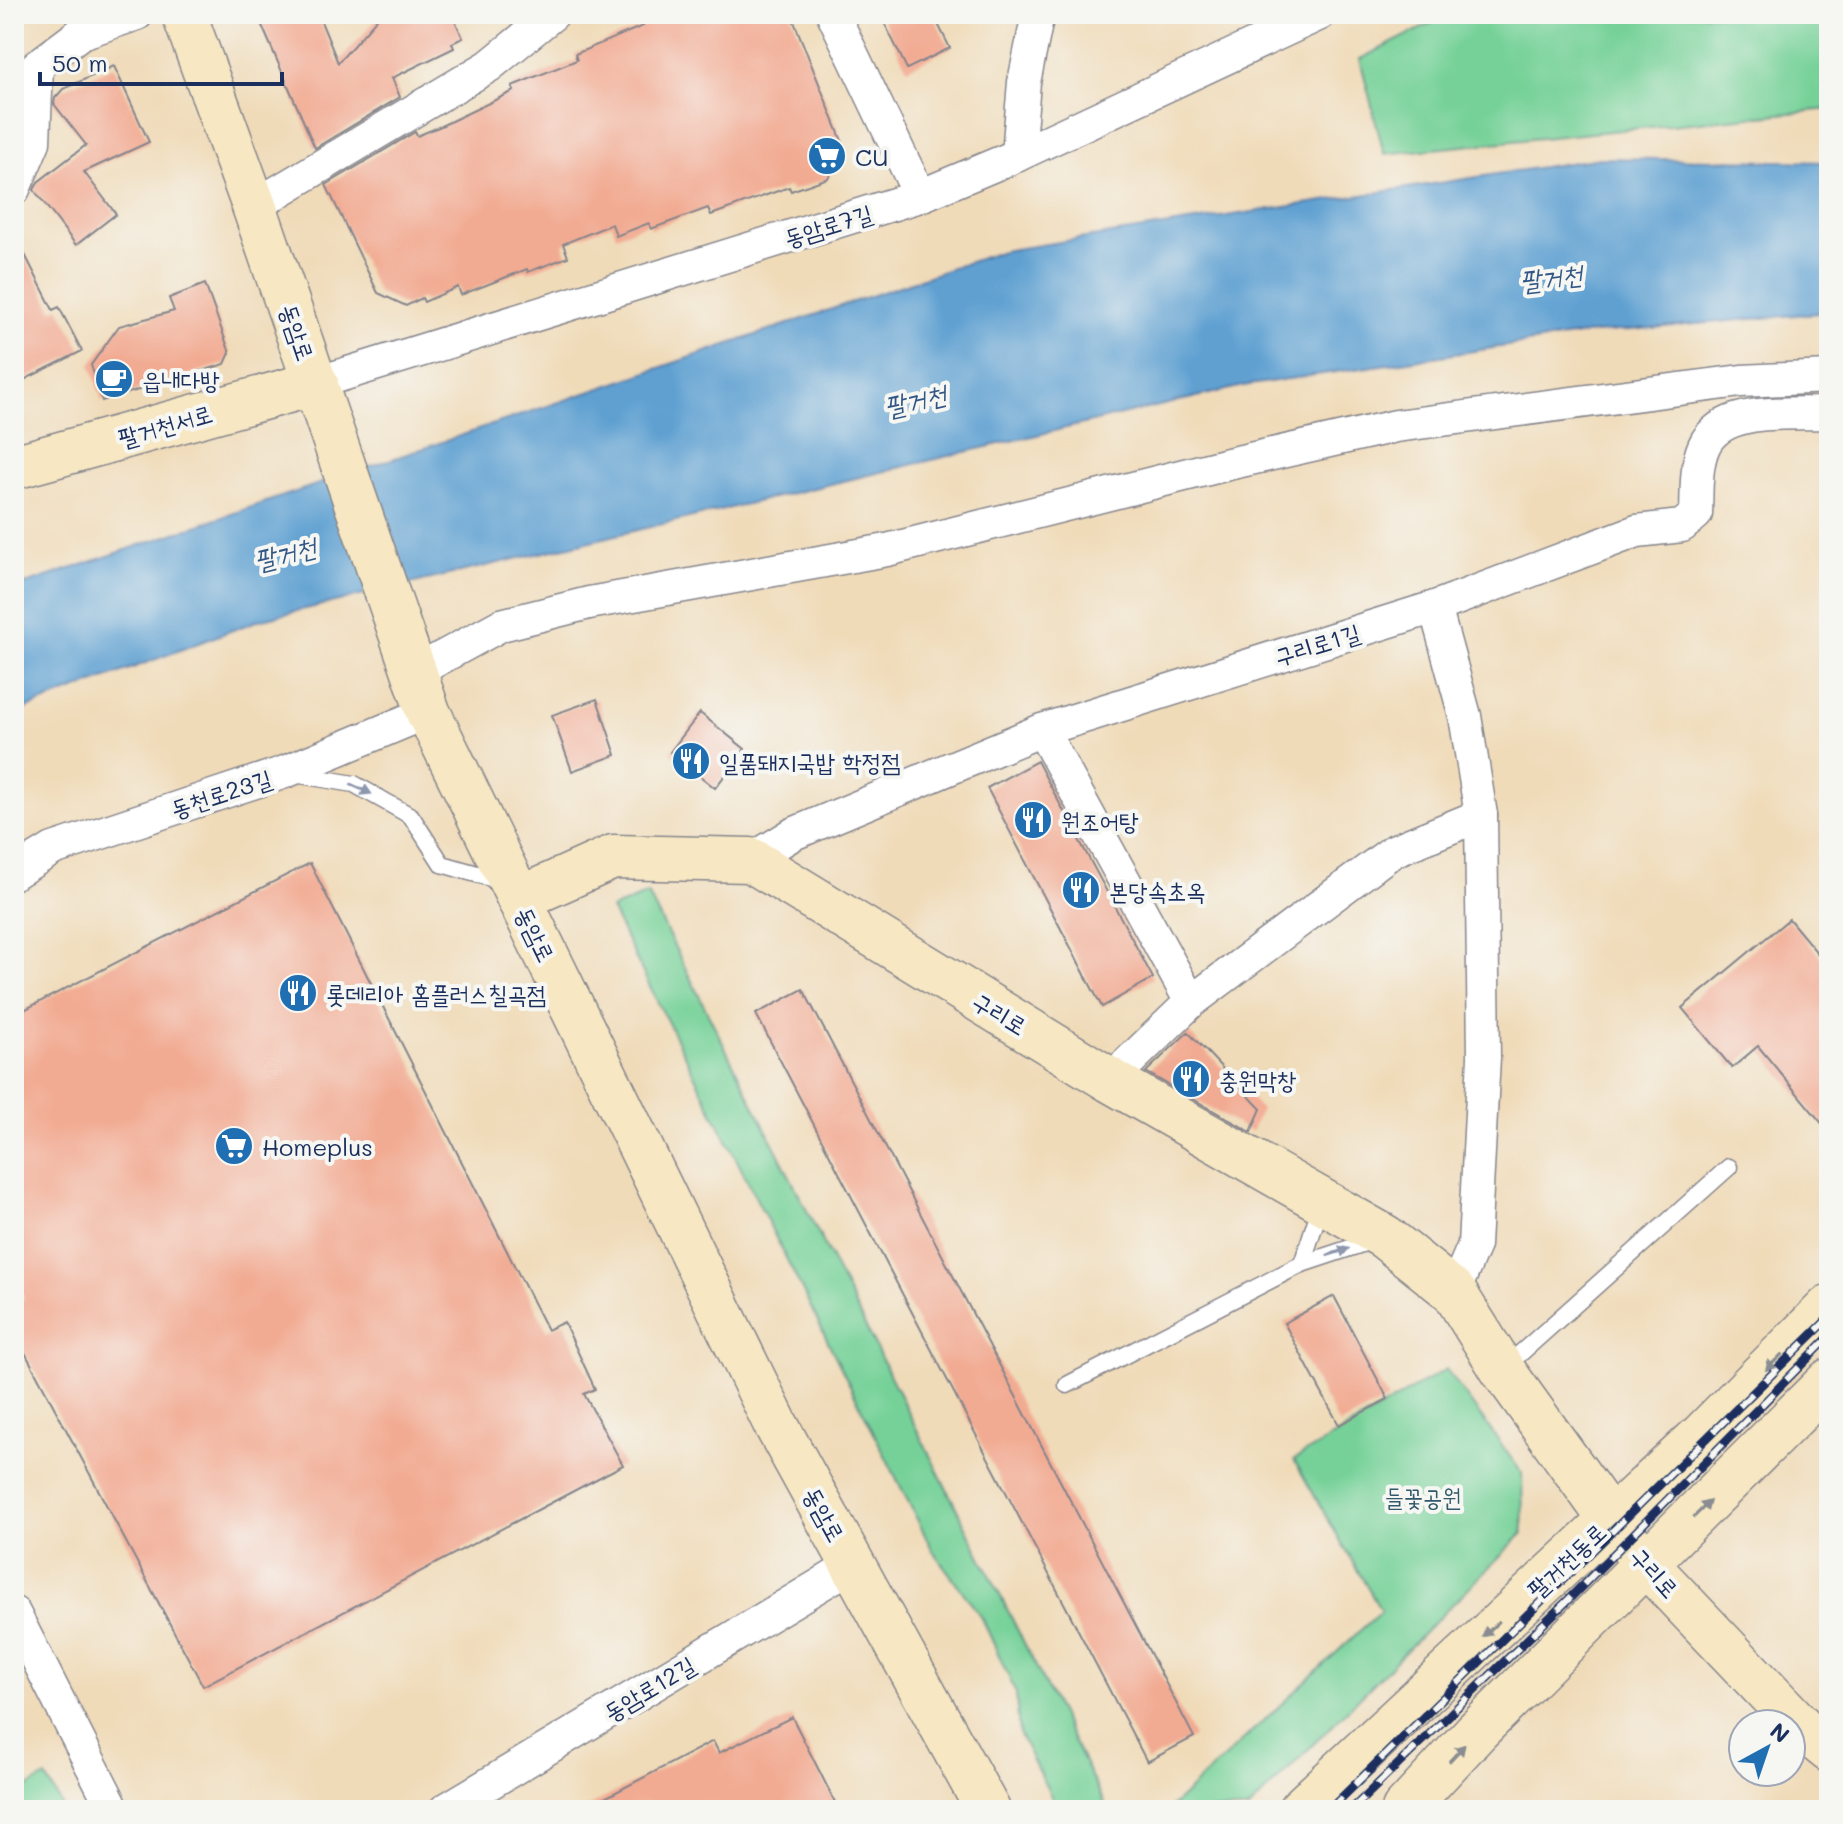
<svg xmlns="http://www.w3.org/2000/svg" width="1843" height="1824" font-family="Mali,'Poor Story',sans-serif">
  <rect width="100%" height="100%" fill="#f6f6f2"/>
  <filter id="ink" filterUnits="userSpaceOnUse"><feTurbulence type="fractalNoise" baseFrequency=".0125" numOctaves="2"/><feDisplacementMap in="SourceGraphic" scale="16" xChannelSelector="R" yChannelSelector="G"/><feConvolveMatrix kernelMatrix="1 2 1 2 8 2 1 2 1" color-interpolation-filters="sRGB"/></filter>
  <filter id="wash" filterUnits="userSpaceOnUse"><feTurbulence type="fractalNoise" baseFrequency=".006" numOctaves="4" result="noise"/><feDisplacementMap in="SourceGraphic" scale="32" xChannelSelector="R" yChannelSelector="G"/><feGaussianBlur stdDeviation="1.8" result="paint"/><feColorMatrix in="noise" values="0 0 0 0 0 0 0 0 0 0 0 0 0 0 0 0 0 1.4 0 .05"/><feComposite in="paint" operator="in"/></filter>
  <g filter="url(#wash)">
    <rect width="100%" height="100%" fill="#f0dbb9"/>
    <g fill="#76d198" stroke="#48807b" stroke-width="2">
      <polygon points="1450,14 1829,14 1829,109 1384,154 1360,59"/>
      <polygon points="648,894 1108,1810 1058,1810 1019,1733 1016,1693 982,1618 933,1551 611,909"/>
      <polygon points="1446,1369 1522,1473 1523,1533 1248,1810 1168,1810 1381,1611 1294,1460"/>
      <polygon points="46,1777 64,1810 14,1810 14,1795"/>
    </g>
    <polygon fill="#5ea0d1" stroke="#3c6898" stroke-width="2" points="1600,158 1829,162 1829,312 1585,334 1243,386 259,620 14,713 14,588 1002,251"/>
    <g id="blocks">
      <g fill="#f2ab93">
        <polygon points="257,14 318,14 338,63 381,14 452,14 463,38 452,43 454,48 392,78 400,97 315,148"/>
        <polygon points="638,14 791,14 844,146 828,178 791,191 789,187 711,215 708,208 651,229 649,223 616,236 612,224 563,244 568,257 528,272 527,269 461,295 458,287 424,302 422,298 406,306 378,293 326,185 415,132 417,136 441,126 514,91 512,86 577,60 575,54 643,26"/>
        <polygon points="880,14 933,14 950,48 907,69"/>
        <polygon points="114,66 149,142 84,172 116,214 76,245 34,190 38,182 86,145 54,104 55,98 63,89"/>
        <polygon points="14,233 53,310 59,307 82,351 14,385"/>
        <polygon points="205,284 230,353 225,364 102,401 91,365 119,326 174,311 169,298"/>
        <polygon points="597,699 616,755 572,771 552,715"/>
        <polygon points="700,713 745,749 715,788 670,752"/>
        <polygon points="1037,761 1153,978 1102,1007 987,788"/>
        <polygon points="310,863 547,1330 564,1322 595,1389 584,1394 623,1465 203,1686 14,1332 14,1307 24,1298 14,1277 14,1015"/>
        <polygon points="1789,919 1829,967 1829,1132 1758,1046 1732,1068 1682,1008"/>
        <polygon points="803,989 1194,1737 1147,1762 756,1014"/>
        <polygon points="1188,1032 1261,1109 1251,1132 1146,1072"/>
        <polygon points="1334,1296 1388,1399 1339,1425 1284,1323"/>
        <polygon points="792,1717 839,1810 582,1810 713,1741 719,1753"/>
      </g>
    </g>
  </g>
  <g filter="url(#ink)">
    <use href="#blocks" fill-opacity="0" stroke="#86858c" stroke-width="2"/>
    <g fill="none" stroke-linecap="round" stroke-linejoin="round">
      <g stroke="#86858c" stroke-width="19">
        <g id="lane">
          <polyline points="294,774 354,784 411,816 442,864 501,881"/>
          <polyline points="1322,1202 1302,1264 1377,1239"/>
          <polyline points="1504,1368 1729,1167"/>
          <polyline points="1067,1385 1302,1264"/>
        </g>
      </g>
      <g stroke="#86858c" stroke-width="35">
        <g id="street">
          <polyline points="833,14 920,196"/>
          <polyline points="1018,155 1024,82 1038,14"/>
          <polyline points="14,189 34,142 37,66 81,33 137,14"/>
          <polyline points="254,206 489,66 553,14"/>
          <polyline points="316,383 920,196 1018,155 1320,14"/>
          <polyline points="1435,607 1465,716 1481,815 1484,1057 1474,1245 1454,1292"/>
          <polyline points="415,672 501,625 589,603 887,550 1228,464 1396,426 1741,381 1829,377"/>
          <polyline points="1042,730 1191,1002"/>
          <path d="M 751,860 L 793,834 L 1042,730 L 1435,607 L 1637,531 L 1682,526 L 1696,514 C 1697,493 1695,466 1704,446 C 1722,405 1792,415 1829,413"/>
          <polyline points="14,873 53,849 285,772 428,712"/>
          <polyline points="1110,1080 1191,1002 1393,851 1481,815"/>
          <polyline points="14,1613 114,1810"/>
          <polyline points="445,1810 853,1565"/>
        </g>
      </g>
      <g stroke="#86858c" stroke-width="47">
        <g id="secondary">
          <polyline points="184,14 254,206 428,712 775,1423 988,1810"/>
          <polyline points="14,467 316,383"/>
          <polyline points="519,899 613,857 751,860 1110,1080 1385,1237 1454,1292 1502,1369 1610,1519 1647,1565 1803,1729 1829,1750"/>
          <polyline points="1300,1810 1702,1435 1829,1307"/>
          <polyline points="1404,1810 1476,1732 1829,1381"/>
        </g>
      </g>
      <use href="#lane" stroke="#fff" stroke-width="16"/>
      <use href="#street" stroke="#fff" stroke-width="32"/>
      <use href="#secondary" stroke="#f7e8c3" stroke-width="44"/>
      <g stroke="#1b2f5e" stroke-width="9">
        <g id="rail">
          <polyline points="1329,1810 1829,1318"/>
          <polyline points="1351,1810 1567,1601 1829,1337"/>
        </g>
      </g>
      <use href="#rail" stroke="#f6f6f2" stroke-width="6" stroke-dasharray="18" stroke-linecap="butt"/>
    </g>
    <defs><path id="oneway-solid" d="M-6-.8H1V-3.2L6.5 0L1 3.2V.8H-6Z" transform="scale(2)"/></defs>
    <g fill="#8d97ae">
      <use href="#oneway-solid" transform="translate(361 789) rotate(25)"/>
      <use href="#oneway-solid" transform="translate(1338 1252) rotate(-18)"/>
    </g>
    <g fill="#898c90">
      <use href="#oneway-solid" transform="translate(1774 1362) rotate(135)"/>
      <use href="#oneway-solid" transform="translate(1702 1509) rotate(-45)"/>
      <use href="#oneway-solid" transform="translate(1491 1629) rotate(137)"/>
      <use href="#oneway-solid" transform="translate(1457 1753) rotate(-47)"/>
    </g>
  </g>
  <defs>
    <g id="supermarket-disc" transform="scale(2)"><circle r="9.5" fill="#1f6fb2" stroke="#f6f6f2"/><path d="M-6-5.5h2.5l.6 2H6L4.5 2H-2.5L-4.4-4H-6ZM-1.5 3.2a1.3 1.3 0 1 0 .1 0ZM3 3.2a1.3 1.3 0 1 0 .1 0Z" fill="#fff"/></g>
    <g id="cafe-disc" transform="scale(2)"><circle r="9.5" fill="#1f6fb2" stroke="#f6f6f2"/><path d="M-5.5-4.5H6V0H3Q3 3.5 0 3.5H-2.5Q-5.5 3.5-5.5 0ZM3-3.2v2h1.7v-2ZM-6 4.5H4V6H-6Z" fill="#fff"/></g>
    <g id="restaurant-disc" transform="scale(2)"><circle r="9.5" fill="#1f6fb2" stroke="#f6f6f2"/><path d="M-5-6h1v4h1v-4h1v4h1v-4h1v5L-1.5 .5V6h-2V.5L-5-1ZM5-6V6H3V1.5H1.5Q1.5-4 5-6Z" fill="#fff"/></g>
  </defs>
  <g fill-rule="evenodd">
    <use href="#supermarket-disc" x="827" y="156"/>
    <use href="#cafe-disc" x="114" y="379"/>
    <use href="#restaurant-disc" x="691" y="761"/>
    <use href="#restaurant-disc" x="1033" y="820"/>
    <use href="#restaurant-disc" x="1081" y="890"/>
    <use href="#restaurant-disc" x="298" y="993"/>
    <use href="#restaurant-disc" x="1191" y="1079"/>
    <use href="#supermarket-disc" x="234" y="1146"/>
  </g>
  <g text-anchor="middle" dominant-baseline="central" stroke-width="8" stroke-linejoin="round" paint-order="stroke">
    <g font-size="24" fill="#1b2f5e" stroke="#f6f6f2" text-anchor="start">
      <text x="855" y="156">CU</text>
      <text x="142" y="379">읍내다방</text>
      <text x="719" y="761">일품돼지국밥 학정점</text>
      <text x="1061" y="820">원조어탕</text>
      <text x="1109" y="890">본당속초옥</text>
      <text x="326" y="993">롯데리아 홈플러스칠곡점</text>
      <text x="1219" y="1079">충원막창</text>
      <text x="262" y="1146">Homeplus</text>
    </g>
    <g font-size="24" fill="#1b2f5e" stroke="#f6f6f2">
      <text transform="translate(828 225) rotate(-17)">동암로7길</text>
      <text transform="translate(298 332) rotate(71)">동암로</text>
      <text transform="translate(165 425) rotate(-16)">팔거천서로</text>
      <text transform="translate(1317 644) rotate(-17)">구리로1길</text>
      <text transform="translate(221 793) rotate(-18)">동천로23길</text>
      <text transform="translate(536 934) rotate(64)">동암로</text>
      <text transform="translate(1000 1013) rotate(31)">구리로</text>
      <text transform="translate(825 1514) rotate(61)">동암로</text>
      <text transform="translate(1566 1560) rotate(-43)">팔거천동로</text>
      <text transform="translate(1655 1572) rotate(48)">구리로</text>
      <text transform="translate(649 1688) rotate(-31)">동암로12길</text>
    </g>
    <g font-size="24" fill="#32586c" stroke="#f6f6f2">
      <text x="1423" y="1496">들꽃공원</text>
    </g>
    <g font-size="26" font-style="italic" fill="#325786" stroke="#f6f6f2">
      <text transform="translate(1551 277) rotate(-7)">팔거천</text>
      <text transform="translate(915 400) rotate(-13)">팔거천</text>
      <text transform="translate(285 553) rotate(-14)">팔거천</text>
    </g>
  </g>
  <rect width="1843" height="1824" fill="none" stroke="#f6f6f2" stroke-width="48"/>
  <g transform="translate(1767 1748) rotate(40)"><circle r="38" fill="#f6f6f2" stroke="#9ea6b7" stroke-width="2"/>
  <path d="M0-6L14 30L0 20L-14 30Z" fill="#1f6fb2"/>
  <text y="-12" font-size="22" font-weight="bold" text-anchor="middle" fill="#1b2f5e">N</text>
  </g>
  <path d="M40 72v12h242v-12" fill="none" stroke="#1b2f5e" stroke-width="4"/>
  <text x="52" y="72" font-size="24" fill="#1b2f5e" stroke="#f6f6f2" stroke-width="6" paint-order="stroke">50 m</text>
</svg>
